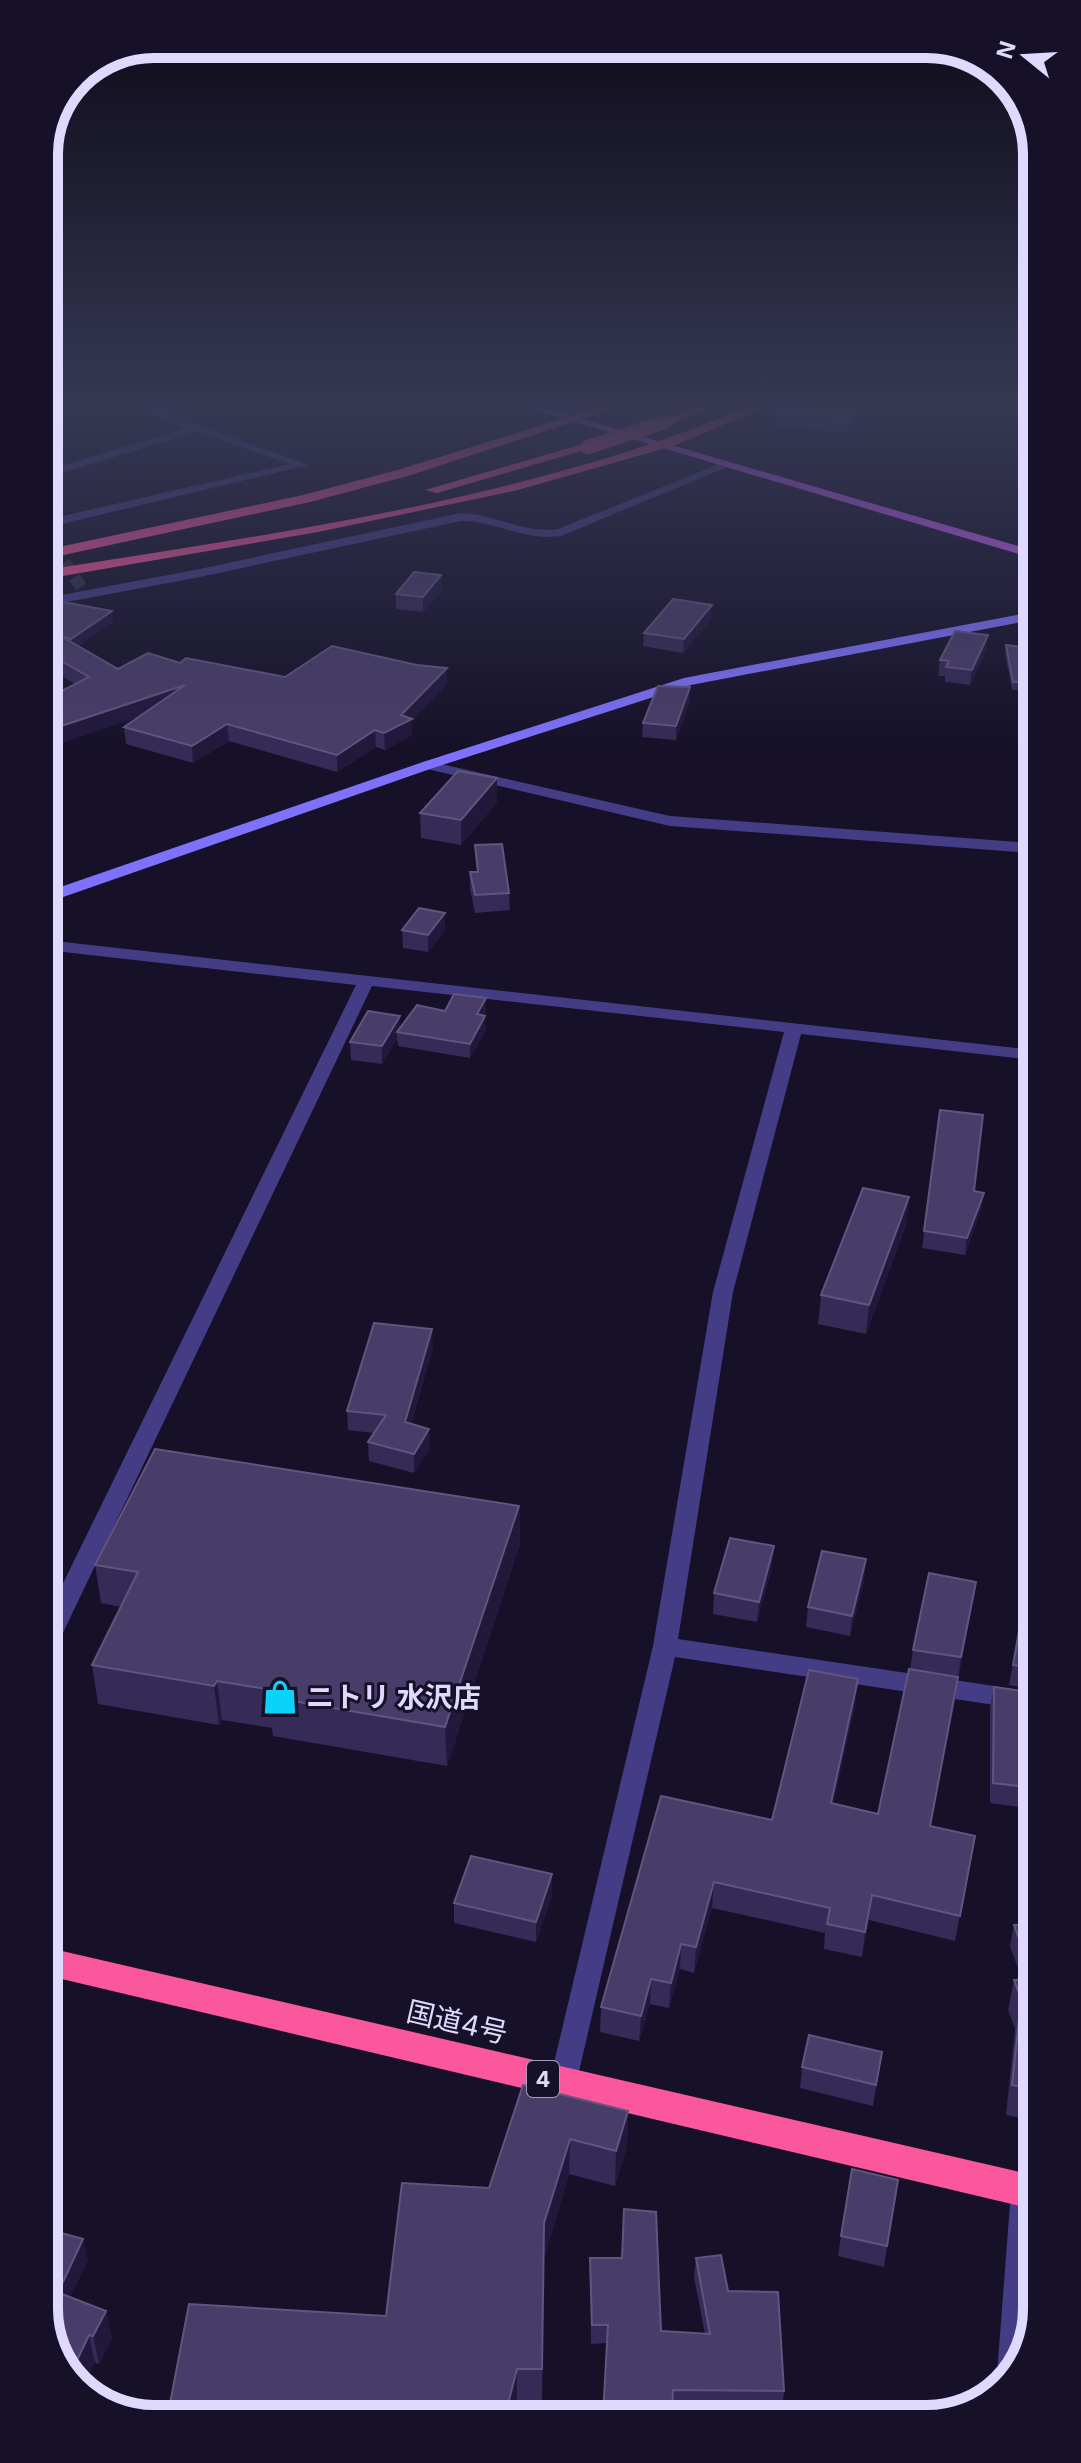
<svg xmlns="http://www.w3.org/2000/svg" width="1081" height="2463" font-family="Inter,'Noto Sans JP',sans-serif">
  <rect width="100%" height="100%" fill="#161129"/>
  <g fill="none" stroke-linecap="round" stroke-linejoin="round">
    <polyline stroke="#342f49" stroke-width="12" stroke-dasharray="12 6" stroke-linecap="butt" points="45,532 81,587"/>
    <g fill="#443d86" fill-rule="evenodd">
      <path d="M 124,404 C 134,404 142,407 152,408 C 162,410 176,404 187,404 L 165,413 L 308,465 L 45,528 L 45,520 L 290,464 L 197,432 L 45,478 L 45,471 L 186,428 Z"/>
      <path d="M 722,463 L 732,465 L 561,536 C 524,541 496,521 461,521 L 195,578 L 45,606 L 45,598 L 195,570 L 461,513 C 495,514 524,534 558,529 Z"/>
      <polygon points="428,761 670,816 1033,843 1033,853 670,826 423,768 423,762"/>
      <polygon points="46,940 1034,1050 1034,1060 801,1034 733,1292 678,1639 1035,1692 1035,1711 675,1657 574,2093 564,2097 554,2093 549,2084 653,1646 713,1292 784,1032 372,986 60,1639 57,1645 48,1648 48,1614 356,985 46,950"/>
      <polygon points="1026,2177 1037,2181 1033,2323 1018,2370 1001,2384 997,2374 1011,2191 1015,2181"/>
    </g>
    <polygon fill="#7e72fc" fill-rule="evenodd" points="1032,612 1032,620 691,685 433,768 46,903 46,892 423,762 684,678"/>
    <polygon fill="#cc63fb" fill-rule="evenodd" points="515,404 531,404 1032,550 1032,558"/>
    <g fill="#fb579c" fill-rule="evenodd">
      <polygon points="609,404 628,404 411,475 310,502 45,559 45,550 303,495 401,469"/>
      <polygon points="701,404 719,404 670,425 658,422"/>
      <path d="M 756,404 L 773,404 L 673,446 L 514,491 L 318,532 L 45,579 L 45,570 C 284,532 532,499 756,404 Z"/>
      <polygon points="583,444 595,447 437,493 425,490"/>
      <polygon points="49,1948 1037,2176 1037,2210 49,1976"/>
    </g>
    <polyline stroke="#fb579c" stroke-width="14" points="588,447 665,422"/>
  </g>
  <g fill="#362a56">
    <polygon points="865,407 848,433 776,425 777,414"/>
    <polygon points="1032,480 1032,508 1026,506 1029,485"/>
    <polygon points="441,575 442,590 423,612 396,609 396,594"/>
    <polygon points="45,608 113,622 78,646 118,669 180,663 285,677 447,684 412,721 412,735 385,750 376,747 337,772 229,741 193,763 126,744 124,727 138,717 46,748 46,699 75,684 46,667"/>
    <polygon points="711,619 683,653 643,646 644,633"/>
    <polygon points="1006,645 1032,648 1033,690 1012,690 1005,653"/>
    <polygon points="986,650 970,685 945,682 945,676 938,676 940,660"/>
    <polygon points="690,687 690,700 676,740 642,737 643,723"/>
    <polygon points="497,778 497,802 461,845 421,838 420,813"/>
    <polygon points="475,845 509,893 510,910 475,913 470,889 470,872 477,872"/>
    <polygon points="402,930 445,930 428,952 403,948"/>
    <polygon points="486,998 486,1012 484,1016 486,1030 470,1058 398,1046 397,1039 382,1064 351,1060 350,1042 400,1016 400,1028 445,1011"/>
    <polygon points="940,1110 974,1191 984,1193 981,1210 965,1255 922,1248"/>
    <polygon points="909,1197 906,1225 866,1334 818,1324 821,1295"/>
    <polygon points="433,1348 411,1424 430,1448 414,1473 369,1461 368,1442 374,1433 348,1430 347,1411"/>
    <polygon points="519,1506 520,1544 447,1766 273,1736 272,1728 222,1720 219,1725 98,1704 92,1665 121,1607 101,1603 95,1565"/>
    <polygon points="866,1559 864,1580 850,1636 806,1627 808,1607"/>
    <polygon points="772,1567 757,1622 713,1614 714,1593"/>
    <polygon points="976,1582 931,1826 975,1836 955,1941 869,1920 862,1957 824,1949 825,1933 712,1908 694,1973 680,1969 669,2008 650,2004 639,2041 600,2032 601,2007 661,1796 772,1820 858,1679 855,1705 833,1804 878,1814 910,1670 913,1650"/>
    <polygon points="1027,1585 1035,1587 1035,1690 1009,1685"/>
    <polygon points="994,1687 1035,1693 1036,1809 990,1803 990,1707"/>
    <polygon points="552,1895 536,1942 454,1923 454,1903"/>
    <polygon points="1036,1923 1036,2121 1006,2115 1015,2029 1008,2010 1014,1980 1033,1979 1034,1972 1020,1974 1010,1946 1014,1925"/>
    <polygon points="882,2052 873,2106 800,2088 802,2067"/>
    <polygon points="523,2085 628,2111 627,2146 615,2186 569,2174 544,2258 542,2403 517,2403 386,2316 489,2188"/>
    <polygon points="50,2230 88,2260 70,2297 106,2311 112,2339 99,2364 50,2344"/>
    <polygon points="841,2236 887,2246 884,2267 838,2256"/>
    <polygon points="590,2258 661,2331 705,2334 694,2277 696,2258 728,2291 784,2391 782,2410 672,2408 607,2343 591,2344"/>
  </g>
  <g fill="#21183c">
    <polygon points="861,404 865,404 865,407 848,433 849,421"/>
    <polygon points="441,575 442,590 423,612 423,597"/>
    <polygon points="712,605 711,619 683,653 684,639"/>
    <polygon points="112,611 113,622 73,650 71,639"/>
    <polygon points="988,635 986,650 970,685 972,670"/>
    <polygon points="447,668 447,684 412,721 412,735 385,750 384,733"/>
    <polygon points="185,685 187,701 46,748 46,731"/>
    <polygon points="690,687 690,700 676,740 676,726"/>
    <polygon points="227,724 229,741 193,763 192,746"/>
    <polygon points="375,730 376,747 337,772 337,755"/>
    <polygon points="497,778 497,802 461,845 461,820"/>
    <polygon points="445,913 445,930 428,952 428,935"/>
    <polygon points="486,998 486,1012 477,1028 477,1014"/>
    <polygon points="400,1016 400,1033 397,1032 397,1039 382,1064 382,1046"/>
    <polygon points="485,1016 486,1030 470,1058 470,1044"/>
    <polygon points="984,1193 981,1210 965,1255 967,1238"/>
    <polygon points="909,1197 906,1225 866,1334 869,1305"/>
    <polygon points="432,1329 433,1348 406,1442 405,1422"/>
    <polygon points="429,1429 430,1448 414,1473 414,1454"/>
    <polygon points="519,1506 520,1544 447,1766 445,1727"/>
    <polygon points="774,1546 772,1567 757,1622 759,1602"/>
    <polygon points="866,1559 864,1580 850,1636 852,1616"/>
    <polygon points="976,1582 973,1603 958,1678 961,1657"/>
    <polygon points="958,1677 955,1702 926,1851 930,1826"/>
    <polygon points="858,1679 855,1705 828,1828 831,1803"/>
    <polygon points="217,1681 222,1720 219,1725 214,1686"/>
    <polygon points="552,1874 552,1895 536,1942 536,1922"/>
    <polygon points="714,1882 712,1908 694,1973 696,1947"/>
    <polygon points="872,1895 869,1920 862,1957 865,1932"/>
    <polygon points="681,1944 680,1969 669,2008 671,1983"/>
    <polygon points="651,1979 650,2004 639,2041 641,2016"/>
    <polygon points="628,2111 627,2146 615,2186 616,2151"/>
    <polygon points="570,2139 569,2174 544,2258 542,2403 544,2223"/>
    <polygon points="83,2239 88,2260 54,2331 50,2310"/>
    <polygon points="106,2311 112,2339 99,2364 93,2336"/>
    <polygon points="89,2335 95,2363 82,2389 71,2373"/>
    <polygon points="517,2369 517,2403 514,2416 505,2416"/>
  </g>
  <g fill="#483d68" stroke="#60557f" stroke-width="2">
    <polygon points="787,404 861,404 849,421 777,414"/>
    <polygon points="414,572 441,575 423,597 396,594"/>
    <polygon points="673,599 712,605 684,639 644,633"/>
    <polygon points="58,601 112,611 71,639 46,632 45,608"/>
    <polygon points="955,631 988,635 972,670 946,667 949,661 940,660"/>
    <polygon points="61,636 118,669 148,653 180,663 186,658 285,677 332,646 417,665 447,668 401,715 412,719 384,733 375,730 337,755 227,724 192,746 124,727 185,685 46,731 46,699 89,677 46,652 46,641"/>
    <polygon points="1006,645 1032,648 1033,682 1013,682"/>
    <polygon points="658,686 690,687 676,726 643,723"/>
    <polygon points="458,771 497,778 461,820 420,813"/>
    <polygon points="502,844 509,893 475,895 470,872 478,872 475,845"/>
    <polygon points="419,908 445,913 428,935 402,930"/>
    <polygon points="454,994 486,998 477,1014 485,1016 470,1044 397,1032 417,1005 445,1011"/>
    <polygon points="368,1011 400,1016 382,1046 350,1042"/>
    <polygon points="940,1110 983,1115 974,1191 984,1193 967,1238 924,1231"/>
    <polygon points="863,1188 909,1197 869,1305 821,1295"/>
    <polygon points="374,1323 432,1329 405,1422 429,1429 414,1454 368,1442 386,1415 347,1411"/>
    <polygon points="155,1449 519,1506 445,1727 269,1697 272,1690 217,1681 214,1686 92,1665 138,1572 95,1565"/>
    <polygon points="730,1538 774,1546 759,1602 714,1593"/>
    <polygon points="822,1551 866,1559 852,1616 808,1607"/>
    <polygon points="929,1573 976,1582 961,1657 913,1650"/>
    <polygon points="1027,1585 1035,1587 1035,1668 1013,1665"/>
    <polygon points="909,1669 958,1677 930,1826 975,1836 960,1916 872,1895 865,1932 827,1924 830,1908 714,1882 696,1947 681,1944 671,1983 651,1979 641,2016 601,2007 661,1796 772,1820 809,1670 858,1679 831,1803 878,1814"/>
    <polygon points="994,1687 1035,1693 1036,1788 993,1783"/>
    <polygon points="471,1856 552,1874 536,1922 454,1903"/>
    <polygon points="1036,1923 1036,1952 1024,1953 1014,1925"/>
    <polygon points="1036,1978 1036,2090 1012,2085 1021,1999 1014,1980"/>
    <polygon points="809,2035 882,2052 876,2085 802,2067"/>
    <polygon points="523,2085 628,2111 616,2151 570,2139 544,2223 542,2369 517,2369 505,2416 167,2419 189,2304 386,2316 402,2183 489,2188"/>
    <polygon points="852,2169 898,2180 887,2246 841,2236"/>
    <polygon points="624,2209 656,2212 661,2331 710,2334 696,2258 721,2255 728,2291 778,2292 784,2391 673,2390 672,2415 603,2416 608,2325 592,2325 590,2258 622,2258"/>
    <polygon points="50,2230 83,2239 50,2310"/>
    <polygon points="62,2294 106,2311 93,2336 89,2335 71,2373 50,2344 50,2318"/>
  </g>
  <linearGradient id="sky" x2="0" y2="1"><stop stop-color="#0c0917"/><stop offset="0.54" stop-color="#363854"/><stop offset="1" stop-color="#363854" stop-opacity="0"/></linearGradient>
  <rect width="1081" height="749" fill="url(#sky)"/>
  <defs>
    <g id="shop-bare" transform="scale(2.76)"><path d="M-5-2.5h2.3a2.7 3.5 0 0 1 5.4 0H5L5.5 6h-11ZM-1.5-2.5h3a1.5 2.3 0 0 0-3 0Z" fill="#0ad3f9" stroke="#161129" stroke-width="2.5" paint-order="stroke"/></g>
  </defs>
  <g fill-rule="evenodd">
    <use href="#shop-bare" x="280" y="1697"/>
  </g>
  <g text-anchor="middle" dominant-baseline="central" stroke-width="6" stroke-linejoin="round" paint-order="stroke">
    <rect fill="#161129" stroke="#a39dbe" stroke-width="2" x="527" y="2061" width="32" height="36" rx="6"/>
    <g font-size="22" font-weight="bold" fill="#e0d9fe">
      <text x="543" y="2079">4</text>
    </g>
    <g font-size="28" font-weight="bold" fill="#e0d9fe" stroke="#161129" text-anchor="start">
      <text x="306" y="1697">ニトリ 水沢店</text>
    </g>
    <g font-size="28" fill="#e0d9fe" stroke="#161129">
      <text transform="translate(457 2022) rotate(13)">国道4号</text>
    </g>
  </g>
  <path d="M0 0H1081V2463H0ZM154 58H927A96 96 0 0 1 1023 154V2309A96 96 0 0 1 927 2405H154A96 96 0 0 1 58 2309V154A96 96 0 0 1 154 58Z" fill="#161129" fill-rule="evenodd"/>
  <path fill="none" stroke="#e0d9fe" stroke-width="10" d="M154 58H927A96 96 0 0 1 1023 154V2309A96 96 0 0 1 927 2405H154A96 96 0 0 1 58 2309V154A96 96 0 0 1 154 58Z"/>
  <g transform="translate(1025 56) rotate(288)" stroke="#161129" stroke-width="6" paint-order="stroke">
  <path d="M0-6L14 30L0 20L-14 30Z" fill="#e0d9fe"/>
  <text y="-12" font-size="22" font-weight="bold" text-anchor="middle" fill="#e0d9fe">N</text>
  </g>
</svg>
